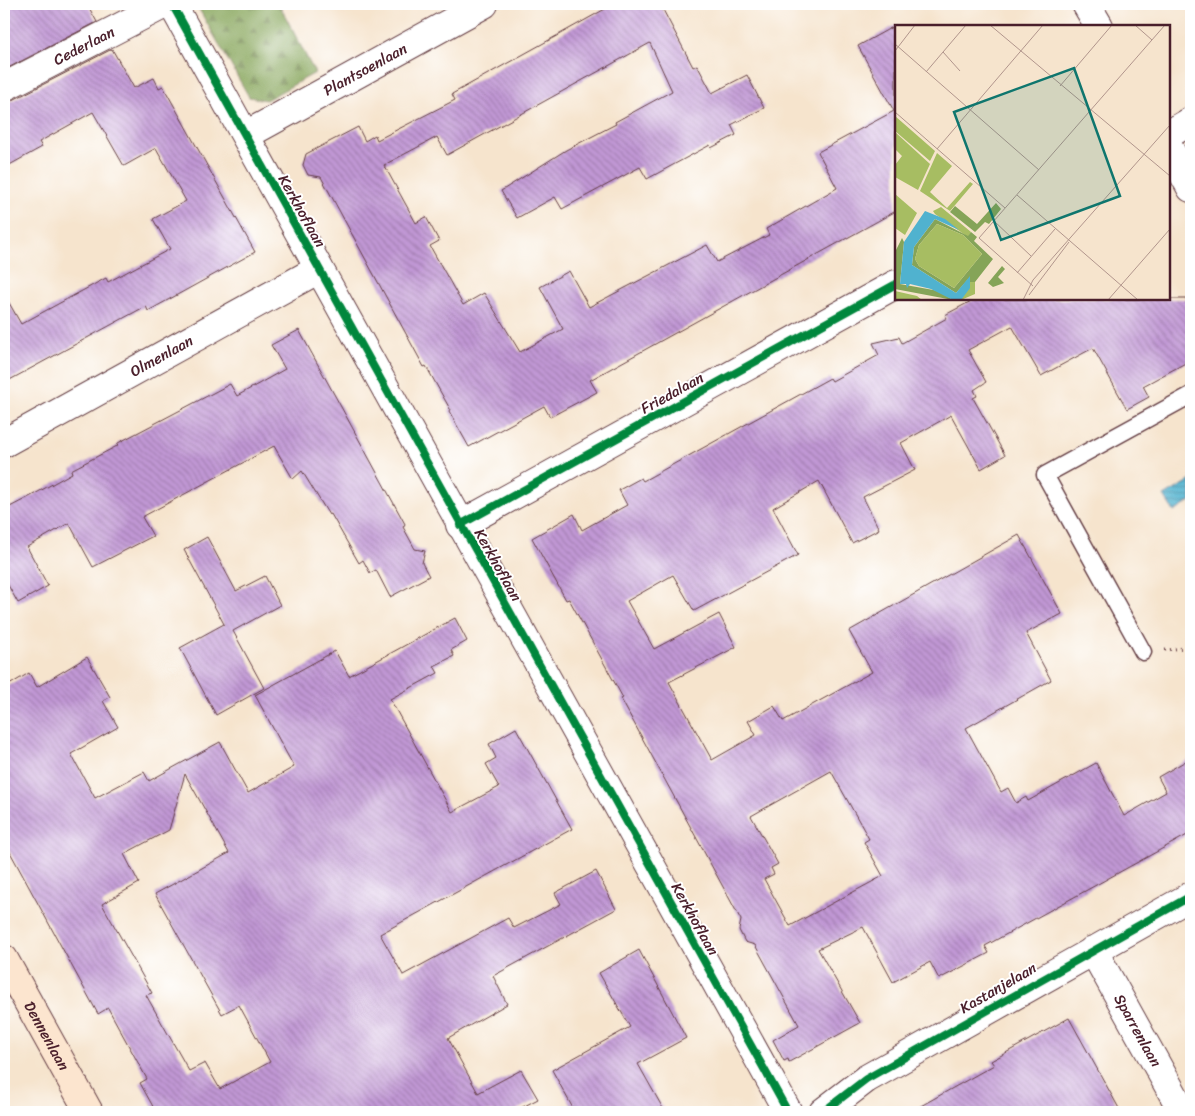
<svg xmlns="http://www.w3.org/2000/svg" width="1195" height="1116" font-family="Sriracha,sans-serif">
  <defs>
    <pattern id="forest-firs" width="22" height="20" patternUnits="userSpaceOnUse" patternTransform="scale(1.25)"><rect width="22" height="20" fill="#85a458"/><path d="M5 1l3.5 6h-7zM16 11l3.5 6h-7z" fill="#6f8549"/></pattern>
    <pattern id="water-rules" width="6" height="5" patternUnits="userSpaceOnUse" patternTransform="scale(1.25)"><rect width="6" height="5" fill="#50b2cf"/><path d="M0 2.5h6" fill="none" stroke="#4490a8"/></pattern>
    <pattern id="building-back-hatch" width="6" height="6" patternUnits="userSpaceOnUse" patternTransform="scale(1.25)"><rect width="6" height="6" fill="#c198d5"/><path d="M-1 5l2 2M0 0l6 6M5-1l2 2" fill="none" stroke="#9f7bad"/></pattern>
  </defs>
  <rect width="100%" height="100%" fill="#fff"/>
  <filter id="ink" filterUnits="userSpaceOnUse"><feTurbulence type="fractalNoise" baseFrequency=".02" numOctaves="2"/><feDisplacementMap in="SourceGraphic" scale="10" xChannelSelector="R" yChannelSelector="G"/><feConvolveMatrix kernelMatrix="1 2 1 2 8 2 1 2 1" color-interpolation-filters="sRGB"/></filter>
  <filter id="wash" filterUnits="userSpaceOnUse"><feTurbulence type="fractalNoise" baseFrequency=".0096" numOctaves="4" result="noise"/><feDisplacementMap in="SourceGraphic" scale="20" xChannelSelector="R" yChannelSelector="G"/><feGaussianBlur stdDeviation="1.12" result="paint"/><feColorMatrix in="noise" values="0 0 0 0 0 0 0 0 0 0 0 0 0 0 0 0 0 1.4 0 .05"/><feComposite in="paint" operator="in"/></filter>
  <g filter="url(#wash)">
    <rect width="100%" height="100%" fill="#f6e4cd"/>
    <polygon fill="url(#forest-firs)" stroke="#686242" points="196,4 279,4 315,73 266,100 249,97"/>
    <polygon fill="url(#water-rules)" stroke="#4d687d" points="1191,480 1191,501 1174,512 1164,496"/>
    <g id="blocks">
      <g fill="url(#building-back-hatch)" fill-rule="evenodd">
        <polygon points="4,4 87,4 97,22 4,70"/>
        <polygon points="614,4 660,4 693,67 697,65 712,93 747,75 764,108 731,125 736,135 711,148 710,145 647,179 640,167 562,209 555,197 517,218 501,191 566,150 616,124 615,122 672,91 650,43 447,155 437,137 384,165 416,223 426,217 439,241 430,246 463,305 484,293 520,352 563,329 540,287 569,271 589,307 707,245 717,262 769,235 766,229 837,188 818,152 894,111 858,46 896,25 896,211 590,380 597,392 550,417 544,406 469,447 449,411 450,409 426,366 424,367 321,177 308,175 303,165 306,154 358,127 365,141 375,135 377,140 455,100 452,94"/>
        <polygon points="112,49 134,88 154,78 159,88 163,86 255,252 148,311 146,306 4,383 4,294 21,324 106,278 108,282 170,249 153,219 186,201 156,148 124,166 93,112 39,142 42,147 4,168 4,103 11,101"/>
        <path d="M 975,299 L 1191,299 L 1191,360 L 1143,386 L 1149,397 L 1127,409 L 1093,348 L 1041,376 L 1012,326 L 968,350 L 986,382 L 974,390 L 977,396 L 973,398 L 1005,455 L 981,469 L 951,415 L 901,443 L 915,470 L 863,497 L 879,529 L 852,543 L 819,481 L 773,508 L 798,555 L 694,611 L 673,575 L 627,601 L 654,649 L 719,614 L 736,647 L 669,682 L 712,760 L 756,735 L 748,721 L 774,706 L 783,721 L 872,672 L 849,631 L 1019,535 L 1062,614 L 1026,633 L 1051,680 L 966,728 L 1001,792 L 1008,788 L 1016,803 L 1026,797 L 1028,801 L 1096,763 L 1124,816 L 1166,792 L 1158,777 L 1191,758 L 1191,838 L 1189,834 L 985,946 L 989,953 L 939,979 L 930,962 L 893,982 L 863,927 L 818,949 L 860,1023 L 789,1062 L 788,1059 L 784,1061 L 773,1040 L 799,1025 L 755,945 L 745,942 L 739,930 L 741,920 L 621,699 L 623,698 L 569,599 L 566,600 L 532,538 L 574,514 L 582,530 L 627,505 L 619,490 L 641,478 L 643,481 L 830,378 L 832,381 L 879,355 L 873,343 L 899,337 L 902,343 L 947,318 L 945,315 ZM 831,771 L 869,839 L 864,842 L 883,876 L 790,926 L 764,879 L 774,874 L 771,868 L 778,864 L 751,816 Z"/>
        <polygon points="299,330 405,524 403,527 415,549 425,551 422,563 429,576 390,597 376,570 370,573 363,560 359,563 331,514 329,515 302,471 293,479 274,446 142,517 153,536 93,567 69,523 27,547 48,586 18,603 4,578 4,506 6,509 31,496 72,473 71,470 117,446 118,443 230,384 237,396 285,369 271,345"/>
        <polygon points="207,537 236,591 265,576 280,605 233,631 264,688 216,715 180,648 224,624 184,550"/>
        <path d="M 455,618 L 467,641 L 451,650 L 454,656 L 434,666 L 438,673 L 390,699 L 424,761 L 452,812 L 499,787 L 486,764 L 496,758 L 489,744 L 516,728 L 572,829 L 380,934 L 403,975 L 508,918 L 514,928 L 561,904 L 555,893 L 596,871 L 616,909 L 493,976 L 507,1004 L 448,1038 L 478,1093 L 521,1070 L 538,1099 L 513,1112 L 156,1112 L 140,1083 L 147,1079 L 108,1008 L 98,1014 L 4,841 L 4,688 L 29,673 L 37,687 L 87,657 L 110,697 L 103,701 L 118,727 L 71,754 L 95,798 L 144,772 L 149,781 L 220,742 L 248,793 L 294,767 L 255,695 L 335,651 L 349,676 ZM 185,774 L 229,853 L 155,894 L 222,1014 L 239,1005 L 270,1062 L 220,1089 L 205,1063 L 189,1071 L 146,995 L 152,993 L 102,904 L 139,883 L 124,854 L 169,830 Z"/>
        <polygon points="639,950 686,1038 638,1064 665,1112 575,1112 552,1070 630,1027 599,973"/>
        <polygon points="1069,1018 1121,1112 910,1112 994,1065 991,1061"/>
      </g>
    </g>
  </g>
  <g filter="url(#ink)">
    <use href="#blocks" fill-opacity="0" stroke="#643d43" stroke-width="1"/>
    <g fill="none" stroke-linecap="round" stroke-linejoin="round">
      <g stroke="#643d43" stroke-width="19">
        <polyline id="service" points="1143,652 1045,475 1191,395"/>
      </g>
      <g stroke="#643d43" stroke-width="30">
        <g id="minor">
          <polyline points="172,4 788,1112"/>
          <polyline points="1086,4 1099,26"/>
          <path id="s1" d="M 4,87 L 165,4"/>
          <polyline points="1169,134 1191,121"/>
          <path id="s2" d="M 246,135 L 484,4"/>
          <polyline points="1169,148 1191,188"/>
          <path id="s3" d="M 4,443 L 319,269"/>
          <polyline points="460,525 896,284"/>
          <path id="s4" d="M 1093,950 L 1183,1112"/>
          <polyline points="823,1112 866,1079 1191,896"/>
        </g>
      </g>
      <g stroke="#643d43" stroke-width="30">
        <g id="secondary">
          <path id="s5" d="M 4,959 L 89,1112"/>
        </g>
      </g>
      <polyline stroke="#643d43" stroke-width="3" stroke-dasharray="1 4" stroke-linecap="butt" points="1165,650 1184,648 1191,644"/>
      <use href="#service" stroke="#fff" stroke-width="16"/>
      <use href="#minor" stroke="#fff" stroke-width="28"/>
      <use href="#secondary" stroke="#fce5cf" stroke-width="28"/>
      <g stroke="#fff" stroke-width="11">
        <g id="cycleway">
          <polyline points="172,4 788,1112"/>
          <polyline points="460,525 896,284"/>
          <polyline points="823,1112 866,1079 1191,896"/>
        </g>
      </g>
      <use href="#cycleway" stroke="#00873e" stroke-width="8"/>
    </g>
  </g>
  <g text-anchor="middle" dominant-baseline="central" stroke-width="4" stroke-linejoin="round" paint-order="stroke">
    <g font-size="15" fill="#4a1f2b" stroke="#fff">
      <text stroke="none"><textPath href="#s1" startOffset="90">Cederlaan</textPath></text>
      <text stroke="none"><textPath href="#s2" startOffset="136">Plantsoenlaan</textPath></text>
      <text transform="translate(302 211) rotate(61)">Kerkhoflaan</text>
      <text stroke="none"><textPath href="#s3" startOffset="180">Olmenlaan</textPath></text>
      <text transform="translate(672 393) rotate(-29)">Friedalaan</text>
      <text transform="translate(498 565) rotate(61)">Kerkhoflaan</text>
      <text transform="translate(695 919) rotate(61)">Kerkhoflaan</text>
      <text transform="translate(998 988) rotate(-30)">Kastanjelaan</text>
      <text stroke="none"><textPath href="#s4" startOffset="92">Sparrenlaan</textPath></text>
      <text stroke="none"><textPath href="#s5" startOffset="88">Dennenlaan</textPath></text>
    </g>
  </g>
  <g transform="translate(895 25)">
    <rect width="275" height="275" fill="#f6e4cd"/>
    <path d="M 0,91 L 40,126 L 35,136 L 0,106 ZM 0,107 L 35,139 L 23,165 L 0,152 L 0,140 L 7,131 L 0,124 ZM 42,128 L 57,141 L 35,167 L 52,183 L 75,157 L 78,159 L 55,186 L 25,166 ZM 46,182 L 76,207 L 73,212 L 40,189 L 38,186 ZM 75,257 L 80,257 L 80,269 L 66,275 ZM 0,266 L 22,271 L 27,275 L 0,275 Z" fill="#a7bd62"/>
    <path d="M 101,178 L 106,184 L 94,199 L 90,197 L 80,207 L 55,187 L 60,181 L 82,199 ZM 40,194 L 73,211 L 76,207 L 82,212 L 79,216 L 98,234 L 80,257 L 75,257 L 75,252 L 61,268 L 17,240 L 19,222 ZM 42,199 L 68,210 L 87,229 L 59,263 L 24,241 L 20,234 L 24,220 ZM 7,213 L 9,217 L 5,259 L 44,266 L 58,275 L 0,264 L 0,227 ZM 107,241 L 110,244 L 103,252 L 109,258 L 98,262 L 93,258 Z" fill="#85a458" fill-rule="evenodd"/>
    <path d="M 42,199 L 68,210 L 87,229 L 59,263 L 24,241 L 20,234 L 24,220 Z" fill="#a7bd62"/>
    <path d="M 0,169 L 22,188 L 10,210 L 0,203 Z" fill="#a7bd62"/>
    <path d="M 30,186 L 50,194 L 64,205 L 40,194 L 19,222 L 17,240 L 61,268 L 75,251 L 75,263 L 66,275 L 58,275 L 36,264 L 15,259 L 12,263 L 11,259 L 5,259 L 9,217 Z" fill="#50b2cf"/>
    <path fill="none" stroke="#b1958c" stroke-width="1" d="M 95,0 L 275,151M 240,0 L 257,15M 0,19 L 144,145M 0,26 L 20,0M 48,27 L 65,46M 31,47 L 71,0M 165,61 L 217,0M 0,87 L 110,183M 42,124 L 148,0M 122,170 L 243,275M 99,196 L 136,231M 122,248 L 160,204M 138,261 L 84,213 L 270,0M 134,270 L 174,217M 128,275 L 138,255 L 275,100M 213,275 L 275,204"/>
    <path fill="#0f766e" fill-opacity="0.15" stroke="#0f766e" stroke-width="2.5" d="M 179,43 L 225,171 L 106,215 L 59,87 Z"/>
    <rect width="275" height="275" fill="none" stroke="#4a1f2b" stroke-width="2.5"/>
  </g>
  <rect width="1195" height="1116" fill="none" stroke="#fff" stroke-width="20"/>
</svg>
